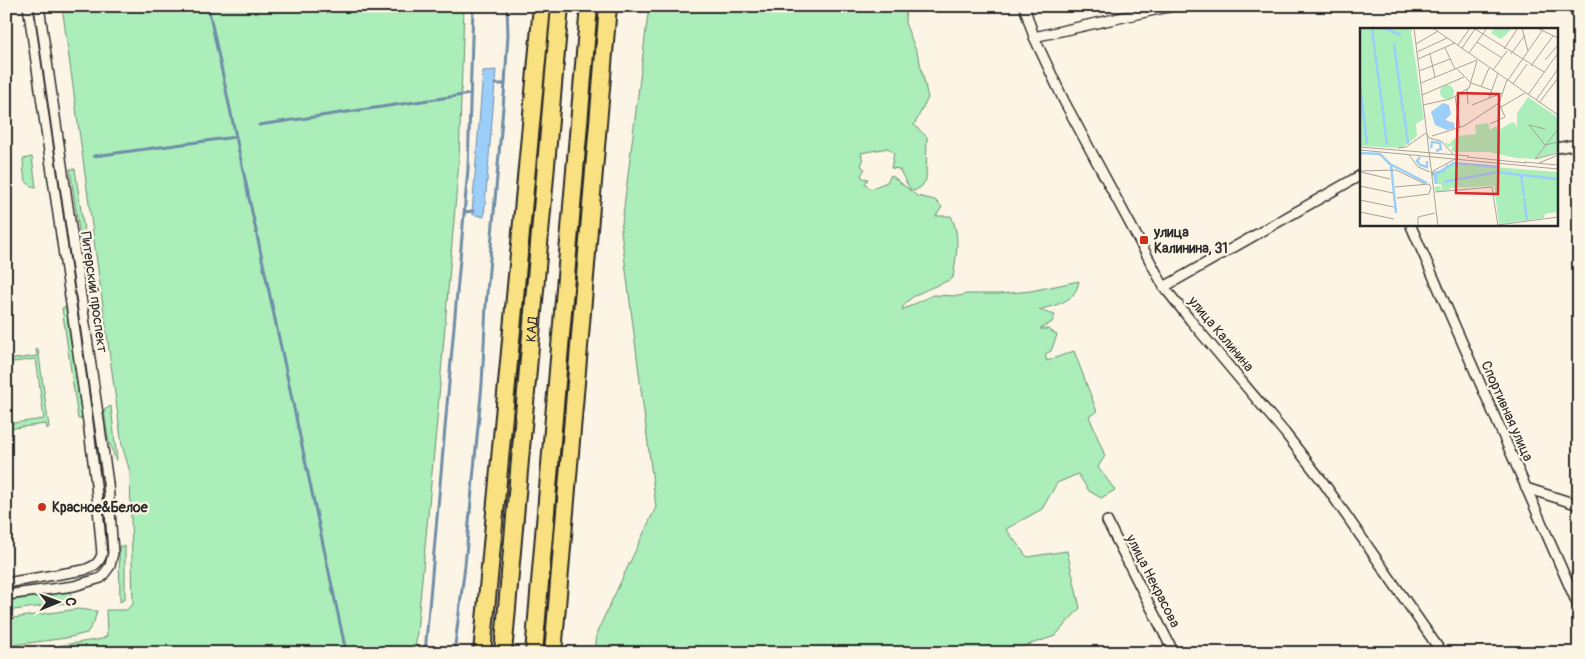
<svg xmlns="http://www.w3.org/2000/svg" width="1585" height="659" font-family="Pangolin,sans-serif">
  <rect width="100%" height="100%" fill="#fcf5e5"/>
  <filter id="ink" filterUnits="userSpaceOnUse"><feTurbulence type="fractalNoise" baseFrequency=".02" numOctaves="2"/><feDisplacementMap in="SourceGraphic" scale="10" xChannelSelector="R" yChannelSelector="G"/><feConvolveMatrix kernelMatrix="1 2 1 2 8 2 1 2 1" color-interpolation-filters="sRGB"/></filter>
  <g filter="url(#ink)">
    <g fill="#abeeb9" stroke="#6b8c72">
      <polygon points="62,6 464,6 459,161 437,420 415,653 10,653 102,639 107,636 106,610 126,610 133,604 130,472 122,445"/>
      <path d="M 649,6 L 906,6 L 905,23 L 919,58 L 928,98 L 914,125 L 927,137 L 926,180 L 921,187 L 914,191 L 910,189 L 899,169 L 891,168 L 894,153 L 888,148 L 861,153 L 863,161 L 861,166 L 865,169 L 861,175 L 863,178 L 868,179 L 865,183 L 870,189 L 887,182 L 891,175 L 917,196 L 935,200 L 942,207 L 936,216 L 951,216 C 961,236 956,256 953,278 C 938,287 907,293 902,310 L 933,295 L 959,296 L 966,294 L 999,294 L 1031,291 L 1079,281 C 1075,303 1057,304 1039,310 L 1055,315 L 1052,322 L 1040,329 L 1048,329 L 1057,335 L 1051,351 L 1045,354 L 1047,361 L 1074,351 L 1097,412 L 1089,416 L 1105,456 L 1098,467 L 1115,490 L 1101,498 L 1089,491 L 1078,474 L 1057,483 L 1042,509 L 1006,529 L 1027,557 L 1067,551 L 1080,608 L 1055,636 L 1013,650 L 1011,653 L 595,653 L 597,632 L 656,507 L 621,231 Z"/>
      <path d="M 32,157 L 36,187 C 22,186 24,171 23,159 Z"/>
      <polygon points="70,169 75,169 87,251 82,251"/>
      <polygon points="66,307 82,418 78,419 62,308"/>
      <polygon points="36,349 38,349 49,427 47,429 46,424 6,429 6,424 44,419 36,359 6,363 6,360 37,356"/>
      <polygon points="111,406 117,460 116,461 108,439 104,410"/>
      <polygon points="119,546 125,546 125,599 120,602"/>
      <polygon points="71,592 71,601 66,603 6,611 6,601"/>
      <polygon points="78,609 97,611 94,622 87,633 66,638 6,646 6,619"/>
    </g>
    <polygon fill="#9bcef9" stroke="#6e8da7" points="496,70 495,84 484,217 472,214 483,71"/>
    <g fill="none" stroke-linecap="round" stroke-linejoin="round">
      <g stroke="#6e8da7" stroke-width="3">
        <polyline points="208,6 345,647 344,653"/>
        <polyline points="495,84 505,84"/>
        <polyline points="259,125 470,94"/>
        <polyline points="94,156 235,137"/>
        <polyline points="465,212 473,211"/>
        <polyline points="425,653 468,169 473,6"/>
        <polyline points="454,653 465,565 482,384 486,305 505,84 508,34 507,6"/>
      </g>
      <g stroke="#2b2b2b" stroke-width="12">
        <g id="street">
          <polyline points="1024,6 1034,37 1064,101 1164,287 1191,321 1285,433 1323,482 1442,653"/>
          <polyline points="1572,6 1579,17"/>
          <polyline points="1034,37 1173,6"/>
          <polyline points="1556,148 1579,144"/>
          <polyline points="1411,226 1579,608"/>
          <polyline points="1164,287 1361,175"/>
          <polyline points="1526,488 1579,505"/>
          <polyline points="1107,521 1174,653"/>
          <path d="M 6,583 L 84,570 C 94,566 99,564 102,554 L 96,485 L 88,422 L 28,6"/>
          <polyline points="6,595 74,586 101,578 110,566 113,553 108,483 39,6"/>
        </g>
      </g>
      <g stroke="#2b2b2b" stroke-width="20">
        <g id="highway">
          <polyline points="482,653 542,6"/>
          <path id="s1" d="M 503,653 L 560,6"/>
          <polyline points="534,653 589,6"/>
          <polyline points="553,653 608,6"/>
        </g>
      </g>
      <use href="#street" stroke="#fcf5e5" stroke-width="9"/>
      <use href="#highway" stroke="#f9e181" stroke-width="16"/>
    </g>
  </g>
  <g fill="#c8321e" stroke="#fcf5e5" stroke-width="2">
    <rect x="1139" y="235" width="10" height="10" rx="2.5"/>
    <circle cx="42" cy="507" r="5"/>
  </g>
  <g text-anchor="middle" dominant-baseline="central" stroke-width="4.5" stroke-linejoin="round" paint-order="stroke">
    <g font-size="14" font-weight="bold" fill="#2b2b2b" stroke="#fcf5e5" text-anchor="start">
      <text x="1154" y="232">улица<tspan x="1154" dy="16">Калинина, 31</tspan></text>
      <text x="52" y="507">Красное&amp;Белое</text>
    </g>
    <g font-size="14" fill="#2b2b2b" stroke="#fcf5e5">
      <text transform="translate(94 292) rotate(82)">Питерский проспект</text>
      <text stroke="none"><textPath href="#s1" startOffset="325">КАД</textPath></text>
      <text transform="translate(1221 334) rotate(50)">улица Калинина</text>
      <text transform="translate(1507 411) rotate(66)">Спортивная улица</text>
      <text transform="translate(1153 581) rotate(63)">улица Некрасова</text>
    </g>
  </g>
  <g transform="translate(1360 28)">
    <rect width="198" height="198" fill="#fcf5e5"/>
    <path d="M 0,0 L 53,0 L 51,4 L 64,91 L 56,96 L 57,108 L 42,120 L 0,118 ZM 134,0 L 153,0 L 141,11 L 131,5 ZM80 64a7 7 0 1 1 14 0a7 7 0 1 1-14 0ZM 168,69 L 197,89 L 197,124 L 178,131 L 156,130 L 129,124 L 96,124 L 91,123 L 93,117 L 88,119 L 84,114 L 89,116 L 97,108 L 116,106 L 115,97 L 128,95 L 130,102 L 136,98 L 139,102 L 152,94 L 156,96 L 157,102 L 157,85 ZM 94,136 L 197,144 L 197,189 L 196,184 L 185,186 L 184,190 L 139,196 L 134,158 L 91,160 L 90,162 L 76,164 L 74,159 L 80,158 L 81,162 L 76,163 L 82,162 L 81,156 L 77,156 L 76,147 Z" fill="#abeeb9"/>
    <path d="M 83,75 L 89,77 L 91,86 L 85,92 L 94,95 L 95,100 L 87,102 L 75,97 L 71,84 Z" fill="#9bcef9"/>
    <path fill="none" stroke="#9bcef9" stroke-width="2.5" d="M 12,0 L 15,24M 24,0 L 41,7M 34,15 L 43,83M 15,25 L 23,83M 0,61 L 3,81M 3,82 L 7,116M 23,84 L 27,117M 44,84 L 48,116M 71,120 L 72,114 L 80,115 L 81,121 L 76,123M 0,125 L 20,126 L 31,137 L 36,185M 60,129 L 57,133 L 60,137 L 67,139 L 67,133M 30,136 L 67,155M 161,147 L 164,168M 162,147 L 198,151M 84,154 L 137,144 L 161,147M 76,155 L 76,146 L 94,135 L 140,139M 76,156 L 74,145 L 83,143 L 88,137M 164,170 L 167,192"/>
    <path fill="none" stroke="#a8a49b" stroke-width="1" d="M 54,0 L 78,198M 73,0 L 198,87M 162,0 L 168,23M 177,0 L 198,10M 115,1 L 184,44M 117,14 L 142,30M 56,16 L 78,3M 98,17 L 110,0M 85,20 L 95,41M 102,20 L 115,1M 144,21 L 158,0M 57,24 L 87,10M 109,25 L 127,0M 70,26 L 75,49M 151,26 L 165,7M 58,31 L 95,15M 185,32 L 198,17M 171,38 L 193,8M 97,41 L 111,55 L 131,62M 133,42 L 147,23M 59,43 L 90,31M 148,52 L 184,0M 61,55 L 117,32M 153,56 L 167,36M 121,59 L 129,40M 107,61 L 108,76M 62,67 L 104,49M 168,67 L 198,25M 95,68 L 100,100M 129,70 L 138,45M 176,72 L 198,41M 179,75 L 198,50M 63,77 L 90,71 L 109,60 L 117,33M 112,77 L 142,65M 141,79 L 165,65M 130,96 L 145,89 L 139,75M 185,101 L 169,97 L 185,117 L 198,114M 198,101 L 175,131 L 198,125M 67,106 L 69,110 L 81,113 L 93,126M 72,108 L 104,98 L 139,75 L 147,52M 0,119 L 109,128M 38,120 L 46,119 L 66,105M 0,122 L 198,141M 49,127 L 58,139 L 70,144M 107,129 L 166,135M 164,134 L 198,137M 179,135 L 198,127M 0,143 L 36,142 L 65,156M 1,144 L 30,151M 72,148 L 73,143 L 95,131M 0,158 L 33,165M 35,159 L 69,156 L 71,160 L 69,166 L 37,170M 75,164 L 132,159 L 138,198M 0,172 L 34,179M 0,184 L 34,191M 138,197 L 198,189M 58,198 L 58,189 L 75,185"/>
    <path fill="#d62828" fill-opacity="0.15" stroke="#d62828" stroke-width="2.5" d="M 98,65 L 139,66 L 138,166 L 96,165 Z"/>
    <rect width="198" height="198" fill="none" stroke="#2b2b2b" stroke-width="2.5"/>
  </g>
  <rect width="1585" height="659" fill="none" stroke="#fcf5e5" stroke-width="25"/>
  <rect x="12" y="12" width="1560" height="634" fill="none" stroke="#2b2b2b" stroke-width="2" filter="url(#ink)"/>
  <g transform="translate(58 602) rotate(89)" stroke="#fcf5e5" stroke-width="4" paint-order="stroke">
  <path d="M0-4L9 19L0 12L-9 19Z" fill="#2b2b2b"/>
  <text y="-8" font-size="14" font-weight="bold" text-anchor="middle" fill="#2b2b2b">С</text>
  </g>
</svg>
